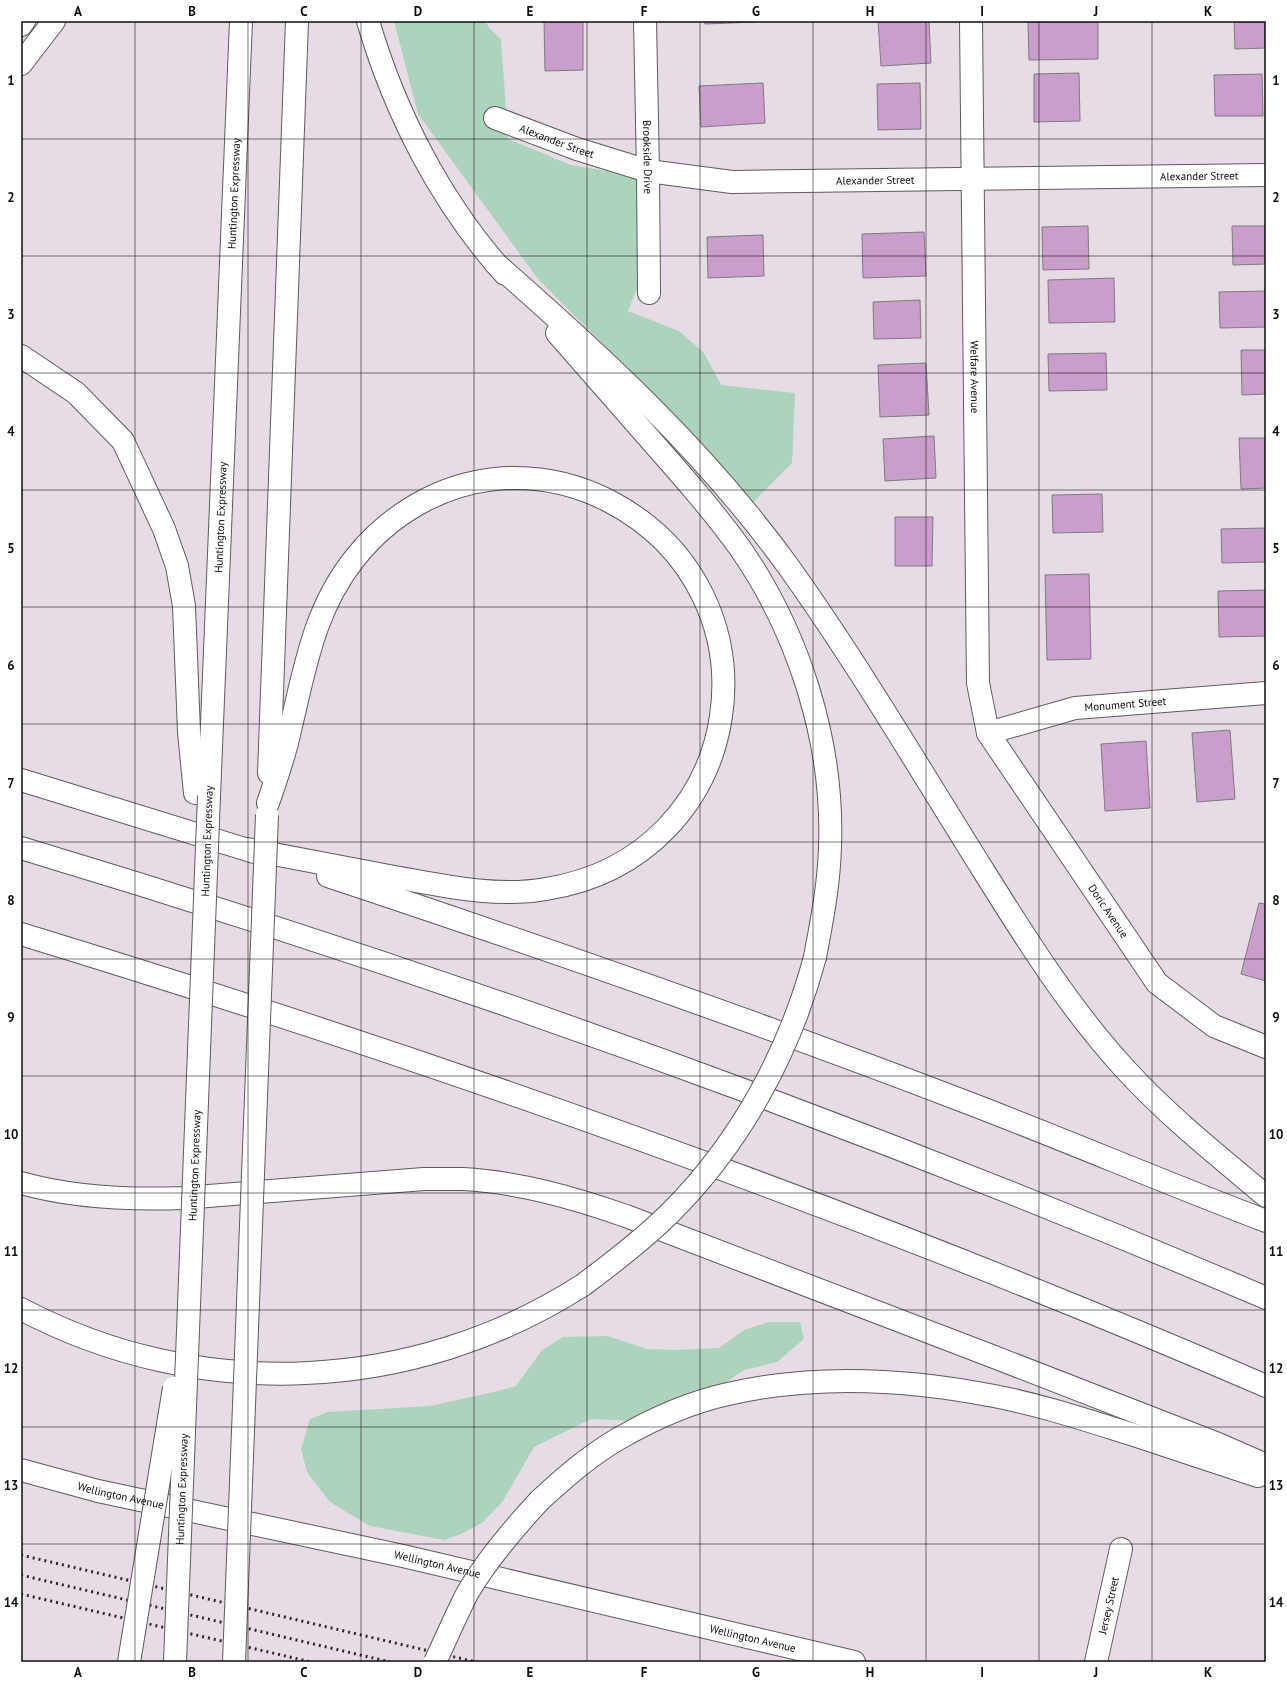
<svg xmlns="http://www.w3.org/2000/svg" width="1287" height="1683" font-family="'PT Sans',sans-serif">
  <rect width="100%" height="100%" fill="#e5dce5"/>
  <g fill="#aed3bc">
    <polygon points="394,21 485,21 490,29 501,39 508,139 571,165 638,176 639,284 628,311 679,331 704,353 721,385 795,393 792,463 737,518 713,455 538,279 418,114"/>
    <polygon points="769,1322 800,1322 804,1339 777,1362 744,1370 716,1389 634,1421 591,1419 534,1447 503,1501 482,1523 459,1535 444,1540 370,1526 330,1502 307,1472 301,1449 310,1419 328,1412 429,1406 494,1392 516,1386 542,1350 563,1337 607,1336 647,1349 676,1350 719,1348 744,1330"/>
  </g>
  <g fill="#ca9eca" stroke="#827981">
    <polygon points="544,21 583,21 583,70 545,71"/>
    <polygon points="704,21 755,21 755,22 705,24"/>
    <polygon points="878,21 929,21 931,63 881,66"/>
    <polygon points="1098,21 1098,59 1029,60 1028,22"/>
    <polygon points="1234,21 1266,21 1266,48 1235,49"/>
    <polygon points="1079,73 1080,121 1034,122 1034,74"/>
    <polygon points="1262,74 1263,116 1215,116 1214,75"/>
    <polygon points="763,83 765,123 701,127 699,86"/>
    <polygon points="920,83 921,129 878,130 877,84"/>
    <polygon points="1088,226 1089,269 1043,270 1042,227"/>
    <polygon points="1232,226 1266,226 1266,264 1233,265"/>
    <polygon points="924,232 926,276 863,278 862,234"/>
    <polygon points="763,235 764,276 708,278 707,237"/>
    <polygon points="1114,278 1115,322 1049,323 1048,280"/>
    <polygon points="1266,291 1266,327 1220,328 1219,292"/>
    <polygon points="920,300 921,338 874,339 873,302"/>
    <polygon points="1241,350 1266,350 1266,394 1242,395"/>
    <polygon points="1106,353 1107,390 1049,391 1048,354"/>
    <polygon points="926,363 929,415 880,417 878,365"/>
    <polygon points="934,436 936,478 885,481 883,439"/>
    <polygon points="1239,438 1266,438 1266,488 1241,489"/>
    <polygon points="1102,494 1103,532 1053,533 1052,495"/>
    <polygon points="895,517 933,517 932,566 895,566"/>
    <polygon points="1266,528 1266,562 1222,563 1221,529"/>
    <polygon points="1089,574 1091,659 1047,660 1045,575"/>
    <polygon points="1266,590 1266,636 1219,637 1218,591"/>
    <polygon points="1230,730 1235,799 1197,802 1192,733"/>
    <polygon points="1146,741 1150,808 1105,811 1101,744"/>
    <polygon points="1259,903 1266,904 1266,981 1241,974"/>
  </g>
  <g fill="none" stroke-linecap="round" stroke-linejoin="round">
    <g stroke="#615960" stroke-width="24">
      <g id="minor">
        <path id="s1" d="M 645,21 L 648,171 L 649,293"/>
        <path id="s2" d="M 971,21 L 978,683 L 988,733 L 1157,983 L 1214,1026 L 1266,1047"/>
        <path id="s3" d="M 495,118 L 577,149 L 648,171 L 732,182 L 1266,175"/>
        <path id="s4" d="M 988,733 L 1075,708 L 1266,693"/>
        <path id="s5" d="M 21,1470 L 98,1491 L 403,1556 L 854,1662"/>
        <path id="s6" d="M 1096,1662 L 1121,1549"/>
      </g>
    </g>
    <g stroke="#615960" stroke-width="24">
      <g id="highway">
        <path d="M 368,21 C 395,113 441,203 505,274"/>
        <polyline points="21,25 24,21"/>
        <polyline points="21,64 54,21"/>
        <path d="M 495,263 C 602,357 704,450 788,566 C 858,664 919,768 983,870 C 1026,939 1070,1009 1125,1069 C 1168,1116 1217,1155 1266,1196"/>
        <path d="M 557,333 C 590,371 623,408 656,446 C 685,479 714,512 740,548 C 799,633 834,743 830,847 C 829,884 822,920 815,957"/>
        <polyline points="21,356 76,393 123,441 164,529 177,566 184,606 189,732 195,793"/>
        <polyline points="269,773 297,21"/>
        <polyline points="21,780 261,854"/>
        <path id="s7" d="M 209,796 L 241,21"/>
        <path d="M 21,848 C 444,975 860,1125 1266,1298"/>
        <path d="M 247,849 C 294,858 342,867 389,876 C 440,885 494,898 546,889 C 749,857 788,594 609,501 C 572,482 536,475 495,479 C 440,485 390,514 355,558 C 314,609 305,668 290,730 C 285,755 276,779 268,803"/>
        <path d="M 328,876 C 539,946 749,1019 958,1099 C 1061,1138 1163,1182 1266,1221"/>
        <path d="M 21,934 C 443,1063 861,1211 1266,1386"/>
        <path d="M 21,1183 C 74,1198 129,1200 183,1198 L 424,1179 C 437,1179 450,1179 463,1179 C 519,1182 574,1198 626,1216 L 989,1355 L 1218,1444 L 1266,1465"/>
        <path d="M 21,1309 C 199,1403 413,1394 583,1285"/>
        <path d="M 540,1500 C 564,1478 589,1456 618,1439 C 651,1420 691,1402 728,1394 C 815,1374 908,1379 994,1396 C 1041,1405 1086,1420 1131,1434 C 1173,1448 1216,1462 1258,1476"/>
      </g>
    </g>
    <use href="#minor" stroke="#fff" stroke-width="22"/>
    <use href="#highway" stroke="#fff" stroke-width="22"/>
    <g stroke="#2b272b" stroke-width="3" stroke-dasharray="2 4" stroke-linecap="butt">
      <polyline points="21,1555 476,1662"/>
      <polyline points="21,1575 390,1662"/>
      <polyline points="21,1594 311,1662"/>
    </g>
    <g stroke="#615960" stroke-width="24" stroke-linecap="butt">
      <g id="highway-bridge">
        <path d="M 583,1285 C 614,1262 644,1239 671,1212 C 741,1142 790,1051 815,957"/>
        <polyline points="129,1662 174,1388"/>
        <path id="s8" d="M 175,1662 L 209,796"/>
        <polyline points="234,1662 267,815"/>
        <path d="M 435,1662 C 446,1639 456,1615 468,1592 C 488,1558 513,1529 540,1500"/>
      </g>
    </g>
    <use href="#highway-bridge" stroke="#fff" stroke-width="22"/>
  </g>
  <path fill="none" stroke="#0e0b0e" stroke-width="1" stroke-opacity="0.55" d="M 135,21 L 135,1662M 248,21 L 248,1662M 361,21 L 361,1662M 474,21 L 474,1662M 587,21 L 587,1662M 700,21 L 700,1662M 813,21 L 813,1662M 926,21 L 926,1662M 1039,21 L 1039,1662M 1152,21 L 1152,1662M 21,139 L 1266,139M 21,256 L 1266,256M 21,373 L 1266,373M 21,490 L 1266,490M 21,607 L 1266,607M 21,724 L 1266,724M 21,842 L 1266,842M 21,959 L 1266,959M 21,1076 L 1266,1076M 21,1193 L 1266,1193M 21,1310 L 1266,1310M 21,1427 L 1266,1427M 21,1544 L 1266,1544"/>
  <g text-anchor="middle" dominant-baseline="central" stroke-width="3" stroke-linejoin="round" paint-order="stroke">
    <g font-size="11" fill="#0e0b0e" stroke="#fff">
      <text stroke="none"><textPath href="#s3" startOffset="66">Alexander Street</textPath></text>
      <text stroke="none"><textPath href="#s1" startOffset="136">Brookside Drive</textPath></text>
      <text stroke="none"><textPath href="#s3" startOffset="714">Alexander Street</textPath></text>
      <text stroke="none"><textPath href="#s3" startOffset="390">Alexander Street</textPath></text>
      <text stroke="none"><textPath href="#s7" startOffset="603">Huntington Expressway</textPath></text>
      <text stroke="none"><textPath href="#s2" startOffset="356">Welfare Avenue</textPath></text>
      <text stroke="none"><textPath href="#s7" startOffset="279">Huntington Expressway</textPath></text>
      <text stroke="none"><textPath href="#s4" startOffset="141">Monument Street</textPath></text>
      <text transform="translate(207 841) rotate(-88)">Huntington Expressway</text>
      <text stroke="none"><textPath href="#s2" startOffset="928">Doric Avenue</textPath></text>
      <text stroke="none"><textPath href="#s8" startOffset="497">Huntington Expressway</textPath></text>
      <text stroke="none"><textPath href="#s8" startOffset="173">Huntington Expressway</textPath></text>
      <text stroke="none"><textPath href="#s5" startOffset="103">Wellington Avenue</textPath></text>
      <text stroke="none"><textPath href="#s5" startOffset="427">Wellington Avenue</textPath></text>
      <text stroke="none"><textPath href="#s6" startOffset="58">Jersey Street</textPath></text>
      <text stroke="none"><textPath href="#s5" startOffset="751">Wellington Avenue</textPath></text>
    </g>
  </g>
  <rect width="1287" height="1683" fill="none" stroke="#ffffff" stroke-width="44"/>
  <rect x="22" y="22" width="1243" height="1639" fill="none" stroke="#0e0b0e" stroke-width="1.5"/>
  <g font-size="13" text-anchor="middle" font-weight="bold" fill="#0e0b0e">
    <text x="78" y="16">A</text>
    <text x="192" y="16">B</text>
    <text x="304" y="16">C</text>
    <text x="418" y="16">D</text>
    <text x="530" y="16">E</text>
    <text x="644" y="16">F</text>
    <text x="756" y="16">G</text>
    <text x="870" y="16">H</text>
    <text x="982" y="16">I</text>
    <text x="1096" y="16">J</text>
    <text x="1208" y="16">K</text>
    <text x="11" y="85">1</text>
    <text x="1276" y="85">1</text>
    <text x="11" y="202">2</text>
    <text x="1276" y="202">2</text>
    <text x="11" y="319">3</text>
    <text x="1276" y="319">3</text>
    <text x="11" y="436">4</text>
    <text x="1276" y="436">4</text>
    <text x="11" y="553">5</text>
    <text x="1276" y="553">5</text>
    <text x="11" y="670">6</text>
    <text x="1276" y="670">6</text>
    <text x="11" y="788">7</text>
    <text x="1276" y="788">7</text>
    <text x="11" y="905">8</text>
    <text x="1276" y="905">8</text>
    <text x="11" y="1022">9</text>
    <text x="1276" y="1022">9</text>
    <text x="11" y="1139">10</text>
    <text x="1276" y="1139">10</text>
    <text x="11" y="1256">11</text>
    <text x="1276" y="1256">11</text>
    <text x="11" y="1373">12</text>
    <text x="1276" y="1373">12</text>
    <text x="11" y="1490">13</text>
    <text x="1276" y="1490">13</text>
    <text x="11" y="1607">14</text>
    <text x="1276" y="1607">14</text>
    <text x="78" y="1677">A</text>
    <text x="192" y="1677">B</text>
    <text x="304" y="1677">C</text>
    <text x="418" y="1677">D</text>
    <text x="530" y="1677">E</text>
    <text x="644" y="1677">F</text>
    <text x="756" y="1677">G</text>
    <text x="870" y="1677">H</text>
    <text x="982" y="1677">I</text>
    <text x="1096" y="1677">J</text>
    <text x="1208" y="1677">K</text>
  </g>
</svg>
